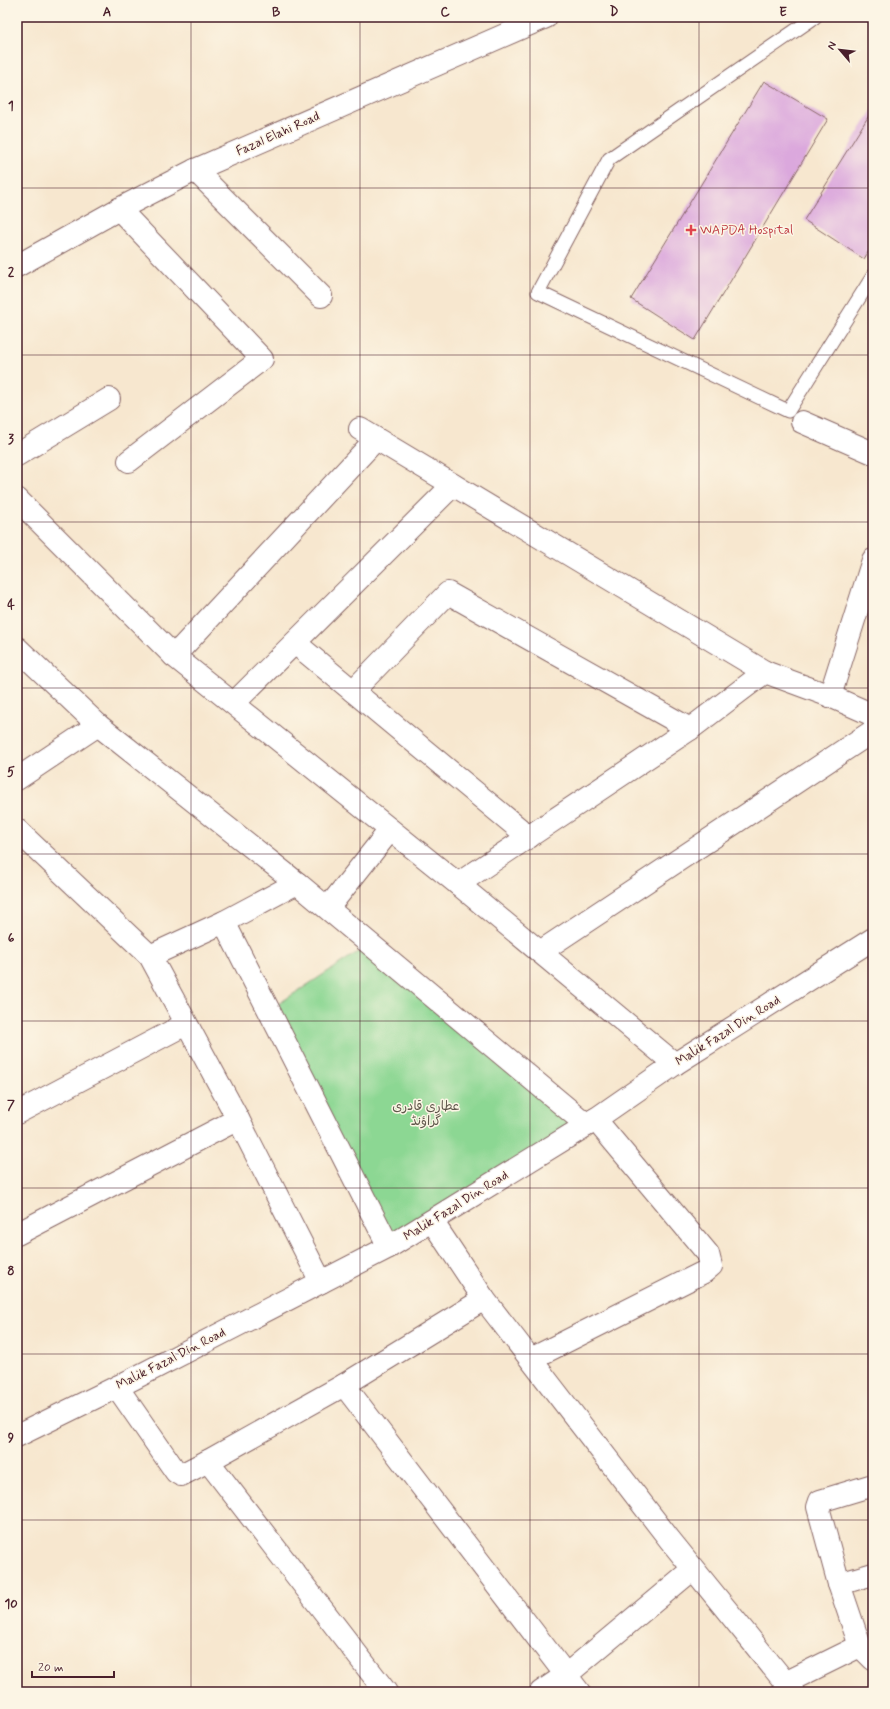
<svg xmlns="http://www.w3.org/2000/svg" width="890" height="1709" font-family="Mynerve,'Playpen Sans Arabic',sans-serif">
  <rect width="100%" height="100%" fill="#fcf5e5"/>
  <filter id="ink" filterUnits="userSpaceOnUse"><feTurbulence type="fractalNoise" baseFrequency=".025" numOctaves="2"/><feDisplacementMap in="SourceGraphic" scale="8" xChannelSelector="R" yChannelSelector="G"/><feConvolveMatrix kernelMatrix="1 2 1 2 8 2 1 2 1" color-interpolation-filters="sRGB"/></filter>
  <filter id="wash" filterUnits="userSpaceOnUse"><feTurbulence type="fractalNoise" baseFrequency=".012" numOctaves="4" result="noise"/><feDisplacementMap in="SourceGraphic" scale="16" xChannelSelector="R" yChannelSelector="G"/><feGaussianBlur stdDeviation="0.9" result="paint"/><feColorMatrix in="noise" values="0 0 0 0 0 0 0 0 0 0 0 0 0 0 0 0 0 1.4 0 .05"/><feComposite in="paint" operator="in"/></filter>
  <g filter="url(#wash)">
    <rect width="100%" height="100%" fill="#f7e7cf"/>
    <polygon fill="#8cd793" stroke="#6b7b5f" points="370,944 587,1125 389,1247 269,1010"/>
    <g id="blocks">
      <g fill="#dba8dd">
        <polygon points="764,81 828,119 695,340 631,299"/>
        <polygon points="873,109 873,244 864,259 804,220"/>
      </g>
    </g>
  </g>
  <g filter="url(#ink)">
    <use href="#blocks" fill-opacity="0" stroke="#876564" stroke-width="1"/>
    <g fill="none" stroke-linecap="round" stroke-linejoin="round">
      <g stroke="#876564" stroke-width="15">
        <polyline id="service" points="815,17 609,159 538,292 788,411 873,276"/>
      </g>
      <g stroke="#876564" stroke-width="24">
        <g id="minor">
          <polyline points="195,170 321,296"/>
          <polyline points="119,209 262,359 129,461"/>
          <polyline points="802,422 873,453"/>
          <polyline points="360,429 765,672 830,696 873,715"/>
          <polyline points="17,455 109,399"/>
          <polyline points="17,499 174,656 458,884 675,1064"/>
          <polyline points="295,643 529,837"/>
          <polyline points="17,648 98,725 297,883 224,922 389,1247"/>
          <polyline points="174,656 376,439"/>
          <polyline points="353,691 448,593 690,729"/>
          <polyline points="830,696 873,560"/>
          <polyline points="234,703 453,485"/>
          <polyline points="17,779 98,725"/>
          <polyline points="17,830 150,956 238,1119 321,1282"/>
          <polyline points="297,883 587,1125"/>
          <polyline points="458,884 690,729 765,672"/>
          <polyline points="328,908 390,830"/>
          <polyline points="540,952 873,731"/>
          <polyline points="150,956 224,922"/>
          <polyline points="17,1113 186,1024"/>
          <polyline points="17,1234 238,1119"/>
          <polyline points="531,1359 704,1272 711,1266 708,1254 595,1119"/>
          <polyline points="344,1385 579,1692"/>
          <polyline points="117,1387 176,1472 181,1475 208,1461"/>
          <polyline points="873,1485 820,1501 818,1507 839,1584 860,1646 873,1659"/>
          <polyline points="839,1584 873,1574"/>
          <polyline points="785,1683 860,1646"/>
          <polyline points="386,1692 208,1461 344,1385 484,1299"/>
          <polyline points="541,1692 566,1675 693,1569"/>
        </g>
      </g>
      <g stroke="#876564" stroke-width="24">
        <g id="tertiary">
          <polyline points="17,266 119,209 195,170 546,17"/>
          <polyline points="432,1221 484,1299 670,1540 793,1692"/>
          <polyline points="17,1436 133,1379 389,1247 587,1125 675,1064 873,939"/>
        </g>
      </g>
      <use href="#service" stroke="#fff" stroke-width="13"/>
      <use href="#minor" stroke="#fff" stroke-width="22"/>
      <use href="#tertiary" stroke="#fff" stroke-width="22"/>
    </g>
  </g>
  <path fill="none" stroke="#4a1f2b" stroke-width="1" stroke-opacity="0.55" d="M 191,17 L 191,1692M 360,17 L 360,1692M 530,17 L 530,1692M 699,17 L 699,1692M 17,188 L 873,188M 17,355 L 873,355M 17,522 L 873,522M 17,688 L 873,688M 17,854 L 873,854M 17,1021 L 873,1021M 17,1188 L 873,1188M 17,1354 L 873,1354M 17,1520 L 873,1520"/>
  <path fill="#e0444e" stroke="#fcf5e5" stroke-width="1.5" d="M689 224h4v4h4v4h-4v4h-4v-4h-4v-4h4z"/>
  <g text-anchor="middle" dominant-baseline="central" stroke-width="3" stroke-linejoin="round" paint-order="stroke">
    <g font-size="13" fill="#4a1f2b" stroke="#fcf5e5">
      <text transform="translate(278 134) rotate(-24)">Fazal Elahi Road</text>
      <text transform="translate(728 1031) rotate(-32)">Malik Fazal Din Road</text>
      <text transform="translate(456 1206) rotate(-32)">Malik Fazal Din Road</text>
      <text transform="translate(171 1359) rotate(-27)">Malik Fazal Din Road</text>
    </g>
    <g font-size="13" fill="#be3a42" stroke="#fcf5e5" text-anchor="start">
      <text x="700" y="230">WAPDA Hospital</text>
    </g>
    <g font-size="13" fill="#5e564a" stroke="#fcf5e5">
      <text x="426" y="1106">عطاری قادری<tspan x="426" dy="15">گراؤنڈ</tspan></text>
    </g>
  </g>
  <rect width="890" height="1709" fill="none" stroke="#fcf5e5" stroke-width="44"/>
  <g transform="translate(840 50) rotate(298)" stroke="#fcf5e5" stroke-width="3" paint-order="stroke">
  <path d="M0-3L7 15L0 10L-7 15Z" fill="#4a1f2b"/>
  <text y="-6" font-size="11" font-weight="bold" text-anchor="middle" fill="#4a1f2b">N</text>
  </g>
  <path d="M32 1671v6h82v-6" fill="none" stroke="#4a1f2b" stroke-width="2"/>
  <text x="38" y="1671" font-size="12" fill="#4a1f2b" stroke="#fcf5e5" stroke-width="3" paint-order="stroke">20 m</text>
  <rect x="22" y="22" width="846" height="1665" fill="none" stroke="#4a1f2b" stroke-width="1.5"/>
  <g font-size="13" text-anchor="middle" font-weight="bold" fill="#4a1f2b">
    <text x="107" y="16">A</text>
    <text x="276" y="16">B</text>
    <text x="445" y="16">C</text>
    <text x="614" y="16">D</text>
    <text x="783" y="16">E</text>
    <text x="11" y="110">1</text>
    <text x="11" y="276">2</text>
    <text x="11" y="443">3</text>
    <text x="11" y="609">4</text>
    <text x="11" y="776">5</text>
    <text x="11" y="942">6</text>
    <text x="11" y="1109">7</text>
    <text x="11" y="1275">8</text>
    <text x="11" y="1442">9</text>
    <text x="11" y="1608">10</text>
  </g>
</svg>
